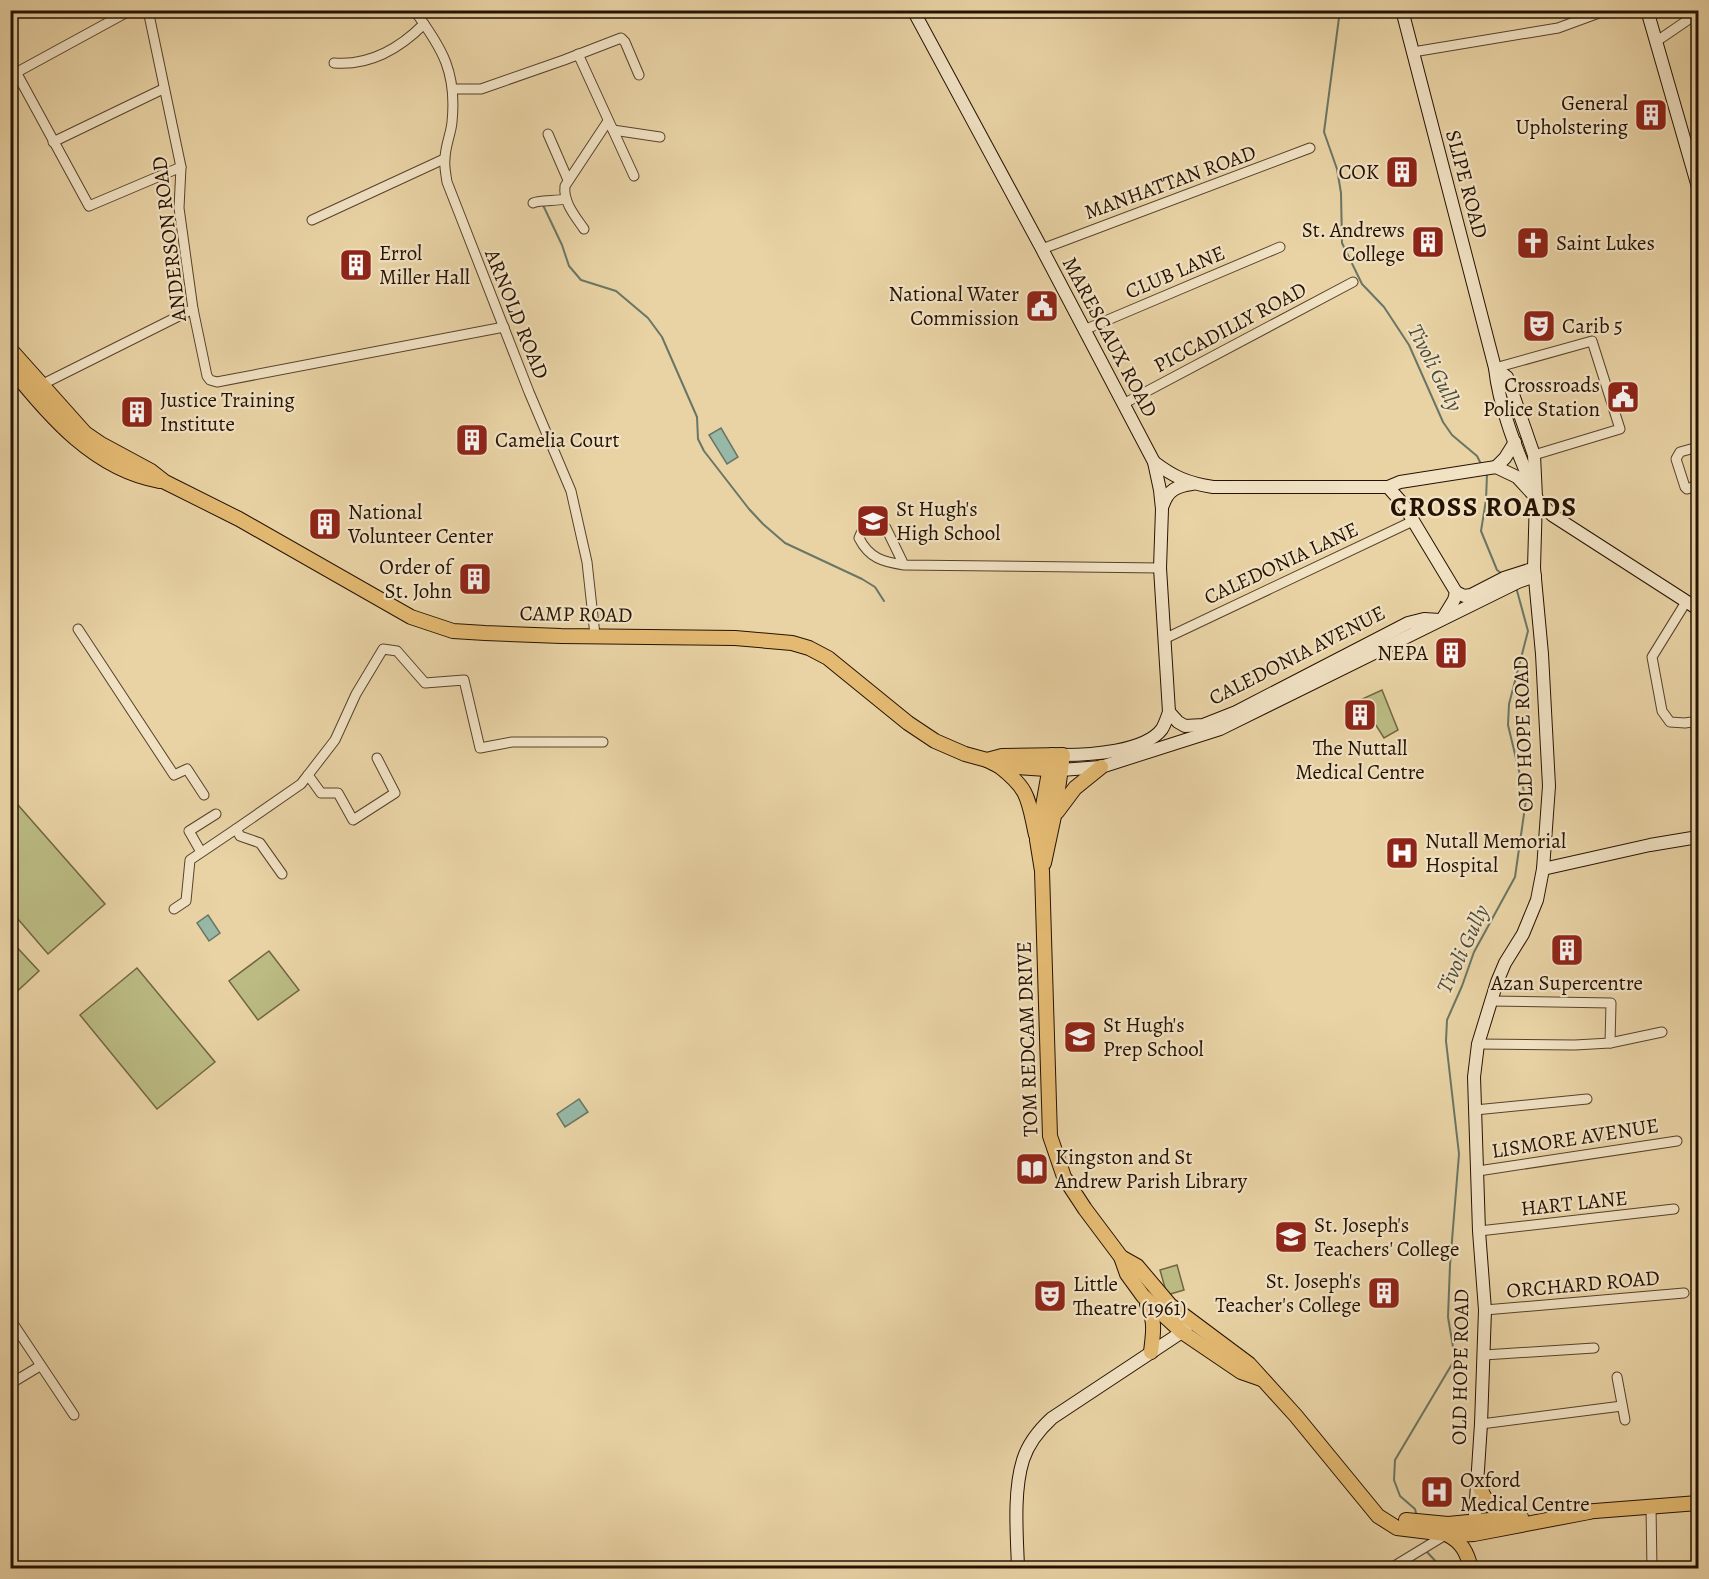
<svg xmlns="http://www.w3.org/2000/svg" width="1709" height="1579" font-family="Alegreya,serif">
  <rect width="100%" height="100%" fill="#e9d3a5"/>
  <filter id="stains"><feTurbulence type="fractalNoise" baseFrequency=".00333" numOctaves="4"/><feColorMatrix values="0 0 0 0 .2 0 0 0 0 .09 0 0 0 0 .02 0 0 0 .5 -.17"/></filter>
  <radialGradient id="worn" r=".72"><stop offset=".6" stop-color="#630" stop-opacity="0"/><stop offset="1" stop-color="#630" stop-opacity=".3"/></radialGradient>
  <g fill="#bbbb83" stroke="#706642" stroke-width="1.5">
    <polygon points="1382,690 1398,730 1384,738 1360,700"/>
    <polygon points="11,797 105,904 48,954 11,911"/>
    <polygon points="11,941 39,971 11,997"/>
    <polygon points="269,951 299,990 258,1020 229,981"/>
    <polygon points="137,968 215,1062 157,1109 80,1015"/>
    <polygon points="1177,1265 1184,1290 1167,1295 1160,1270"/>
  </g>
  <g fill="#97b8a7" stroke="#697665" stroke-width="1.5">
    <polygon points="721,428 738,457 727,464 709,435"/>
    <polygon points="208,915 220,933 209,941 197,923"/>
    <polygon points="579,1099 588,1112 565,1127 557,1114"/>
  </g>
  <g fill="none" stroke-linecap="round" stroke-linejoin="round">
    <g stroke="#697665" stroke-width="2">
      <polyline points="1340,10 1324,132 1337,169 1341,193 1342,243 1362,284 1384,307 1409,345 1443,422 1452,435 1477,456 1481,464"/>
      <polyline points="542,203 562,245 569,266 581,280 616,291 648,318 662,337 697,417 698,439 704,451 749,509 763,524 785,543 862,579 875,587 884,601"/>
      <polyline points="1487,474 1486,500 1481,531 1497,570 1501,573"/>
      <polyline points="1416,1513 1415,1509 1400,1496 1394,1480 1395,1460 1455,1359 1448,1317 1450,1265 1459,1154 1446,1041 1447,1020 1462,986 1474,952 1515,877 1526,800 1508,725 1509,704 1528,631 1516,587"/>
      <polyline points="1426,1551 1442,1568"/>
    </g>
    <g stroke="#56422b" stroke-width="11">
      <g id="street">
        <polyline points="148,10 181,167 179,208 193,309 207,376 210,380 217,382 504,327"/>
        <path d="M 414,10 C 443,49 457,73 452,122 C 451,134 445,146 445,159 C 444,166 446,175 447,182 L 529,392 L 571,491 L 587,562 L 595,635"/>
        <polyline points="1657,41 1698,13"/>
        <polyline points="1413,52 1558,28 1607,10"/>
        <polyline points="578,54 634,176"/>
        <path d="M 334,63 C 370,66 399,49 424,24"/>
        <polyline points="16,72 89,206 181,167"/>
        <polyline points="10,76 131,10"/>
        <polyline points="453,89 481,89 564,60 621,38 625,42 639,75"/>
        <polyline points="613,130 660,137"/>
        <polyline points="548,134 568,180"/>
        <polyline points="53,142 163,89"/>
        <path d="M 533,203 C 538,200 557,201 566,199"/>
        <polyline points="312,220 444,159"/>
        <path d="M 584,229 C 575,216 563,202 565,186 L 608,121"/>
        <polyline points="1042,249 1310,148"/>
        <polyline points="1084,330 1280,247"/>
        <polyline points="1495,368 1592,341 1620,429 1534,455"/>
        <polyline points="41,385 193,309"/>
        <polyline points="1123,404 1353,282"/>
        <polyline points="1698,447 1680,452 1676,459 1685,487 1687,489 1698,485"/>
        <path d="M 904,565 L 886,528 L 877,524 L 862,531 L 859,538 C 869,558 883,562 904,565 L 1160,568"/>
        <polyline points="1686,602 1652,657 1662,711 1670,722 1685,723 1698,721"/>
        <polyline points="78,629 174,775 187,769 204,795"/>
        <polyline points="1164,639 1413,521"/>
        <polyline points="377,758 395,793 353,820 338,793 321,793 308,775 335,740 356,694 383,649 397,651 425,683 464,680 480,748 512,742 603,742"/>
        <polyline points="201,852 189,831 216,814"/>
        <polyline points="282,874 260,843 240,836 236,829 301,784 308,775"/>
        <polyline points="174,909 186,901 190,860 236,829"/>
        <polyline points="1490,1001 1611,1003 1610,1043"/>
        <polyline points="1478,1044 1575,1045 1610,1043 1662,1032"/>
        <polyline points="1475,1110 1587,1099"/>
        <polyline points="1478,1171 1677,1141"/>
        <polyline points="1479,1231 1674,1209"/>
        <polyline points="1485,1310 1684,1293"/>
        <polyline points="10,1319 74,1415"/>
        <polyline points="1484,1355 1594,1348"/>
        <polyline points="1617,1377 1625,1420"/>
        <polyline points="10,1384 40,1366"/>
        <polyline points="1481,1424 1622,1406"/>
        <polyline points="1651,1507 1652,1568"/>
        <polyline points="1391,1568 1447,1534"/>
      </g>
    </g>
    <g stroke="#251202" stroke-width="14">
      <g id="secondary">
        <path d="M 913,10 L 1042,249 L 1154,462 L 1160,490 L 1162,509 L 1160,568 L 1169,712 C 1167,718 1165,724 1162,729 C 1145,752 1089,755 1063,755"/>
        <path d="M 1402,10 L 1495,368 C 1499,407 1517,451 1532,486"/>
        <polyline points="1647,10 1698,187"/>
        <path d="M 1154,462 C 1174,477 1187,483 1213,487 L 1388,487 L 1403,504 L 1456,592 L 1454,600 L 1443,618"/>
        <polyline points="1496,467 1505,458 1515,442"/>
        <polyline points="1388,487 1400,482 1496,467 1517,477 1552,515 1698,609"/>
        <path d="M 1163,505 C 1168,490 1177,486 1192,484"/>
        <polyline points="1456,592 1464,596 1471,595 1504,578 1532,569"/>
        <polyline points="1169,712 1178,722 1185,726 1203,725 1236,712 1408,623 1424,619 1440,620"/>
        <polyline points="1061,770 1101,767 1220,729 1518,582 1535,576"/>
        <polyline points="1543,869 1650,845 1698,837"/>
        <polyline points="1474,1530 1481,1424 1485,1310 1479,1231 1474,1077 1478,1044 1497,982 1505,963 1523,934 1537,900 1543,869 1549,786 1542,654 1534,568 1536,497 1534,455 1507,377 1495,368"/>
        <path d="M 1018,1568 C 1017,1536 1013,1492 1023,1460 C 1028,1444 1040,1429 1052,1418 L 1182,1332 L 1190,1322"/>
      </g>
    </g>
    <g stroke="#251202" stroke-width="16">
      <g id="primary">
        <polyline points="10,349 85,433 101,444 151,471 165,482 239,519 411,617 453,631 485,633 561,636 735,638 792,643 809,648 828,658 908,723 935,741 965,754 987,760 999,766 1061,770"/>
        <path d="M 10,367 C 49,416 95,470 160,481"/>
        <polyline points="1052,755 1037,840 1042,871 1050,1136 1064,1177 1085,1209 1121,1257 1127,1274 1143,1296 1182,1332 1241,1372 1261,1379"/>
        <polyline points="987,760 1002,756 1063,755 1054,816 1044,863"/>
        <path d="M 999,766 C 1030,790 1028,799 1036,835"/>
        <polyline points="1057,812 1075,788 1101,767"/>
        <polyline points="1121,1257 1137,1266 1170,1305 1249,1364 1296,1416 1378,1516 1397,1528 1454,1535 1474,1534 1589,1512"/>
        <path d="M 1147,1304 C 1156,1321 1153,1334 1151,1352"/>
        <path d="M 1478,1482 C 1485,1503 1491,1509 1511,1518"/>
        <polyline points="1582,1512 1698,1503"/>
        <polyline points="1406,1520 1448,1524 1521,1517"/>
        <path d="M 1448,1535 C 1462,1542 1467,1553 1471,1568"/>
      </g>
    </g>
    <use href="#street" stroke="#f1e2c4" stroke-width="9"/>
    <use href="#secondary" stroke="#f1e2c4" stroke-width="12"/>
    <use href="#primary" stroke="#e4ba72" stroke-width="14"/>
  </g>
  <defs>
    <g id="building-square" transform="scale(1.725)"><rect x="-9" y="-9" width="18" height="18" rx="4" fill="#8f2418" stroke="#f1e2c4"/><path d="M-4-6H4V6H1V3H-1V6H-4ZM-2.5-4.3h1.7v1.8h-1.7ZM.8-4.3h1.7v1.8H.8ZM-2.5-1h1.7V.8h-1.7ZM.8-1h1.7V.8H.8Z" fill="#fff"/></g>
    <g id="church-square" transform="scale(1.725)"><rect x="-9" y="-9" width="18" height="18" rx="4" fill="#8f2418" stroke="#f1e2c4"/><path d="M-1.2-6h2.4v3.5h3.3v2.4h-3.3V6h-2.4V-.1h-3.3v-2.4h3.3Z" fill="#fff"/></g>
    <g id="civic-square" transform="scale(1.725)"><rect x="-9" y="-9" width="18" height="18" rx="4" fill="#8f2418" stroke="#f1e2c4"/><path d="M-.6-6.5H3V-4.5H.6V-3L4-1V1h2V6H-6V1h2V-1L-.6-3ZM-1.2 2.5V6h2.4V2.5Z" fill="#fff"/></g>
    <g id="theatre-square" transform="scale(1.725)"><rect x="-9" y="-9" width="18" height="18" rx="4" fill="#8f2418" stroke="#f1e2c4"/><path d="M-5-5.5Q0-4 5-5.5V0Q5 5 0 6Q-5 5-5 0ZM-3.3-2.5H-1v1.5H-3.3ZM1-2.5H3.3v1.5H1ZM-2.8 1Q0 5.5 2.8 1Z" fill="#fff"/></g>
    <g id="school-square" transform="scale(1.725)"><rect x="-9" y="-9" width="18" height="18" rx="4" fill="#8f2418" stroke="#f1e2c4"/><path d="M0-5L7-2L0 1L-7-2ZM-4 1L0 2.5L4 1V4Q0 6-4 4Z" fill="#fff"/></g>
    <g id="hospital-square" transform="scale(1.725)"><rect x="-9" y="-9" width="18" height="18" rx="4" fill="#8f2418" stroke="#f1e2c4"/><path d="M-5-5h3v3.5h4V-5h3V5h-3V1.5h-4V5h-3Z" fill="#fff"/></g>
    <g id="library-square" transform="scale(1.725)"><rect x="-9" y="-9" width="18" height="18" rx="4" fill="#8f2418" stroke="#f1e2c4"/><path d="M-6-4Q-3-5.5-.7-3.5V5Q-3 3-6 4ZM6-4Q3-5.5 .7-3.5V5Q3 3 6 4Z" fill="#fff"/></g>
  </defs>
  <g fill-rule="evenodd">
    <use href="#building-square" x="1651" y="115"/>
    <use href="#building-square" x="1402" y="172"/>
    <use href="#building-square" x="1428" y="242"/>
    <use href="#church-square" x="1533" y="243"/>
    <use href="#building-square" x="356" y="265"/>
    <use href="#civic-square" x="1042" y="306"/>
    <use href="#theatre-square" x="1539" y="326"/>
    <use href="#civic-square" x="1623" y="397"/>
    <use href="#building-square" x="137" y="412"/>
    <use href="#building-square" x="472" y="440"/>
    <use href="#school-square" x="873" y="521"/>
    <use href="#building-square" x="325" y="524"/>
    <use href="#building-square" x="475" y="579"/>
    <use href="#building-square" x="1451" y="653"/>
    <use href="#building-square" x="1360" y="715"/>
    <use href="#hospital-square" x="1402" y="853"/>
    <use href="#building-square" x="1567" y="950"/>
    <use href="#school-square" x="1080" y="1037"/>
    <use href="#library-square" x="1032" y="1169"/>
    <use href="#school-square" x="1291" y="1237"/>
    <use href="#building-square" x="1384" y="1293"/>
    <use href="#theatre-square" x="1050" y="1296"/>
    <use href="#hospital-square" x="1437" y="1492"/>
  </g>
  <g text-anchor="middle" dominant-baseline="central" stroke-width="4.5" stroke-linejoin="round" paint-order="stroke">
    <g font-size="21" fill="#251202" stroke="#f1e2c4" text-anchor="start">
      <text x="1628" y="103" text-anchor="end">General<tspan x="1628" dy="24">Upholstering</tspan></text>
      <text x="1379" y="172" text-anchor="end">COK</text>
      <text x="1405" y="230" text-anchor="end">St. Andrews<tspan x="1405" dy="24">College</tspan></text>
      <text x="1556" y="243">Saint Lukes</text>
      <text x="379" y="253">Errol<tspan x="379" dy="24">Miller Hall</tspan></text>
      <text x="1019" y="294" text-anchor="end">National Water<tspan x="1019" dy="24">Commission</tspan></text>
      <text x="1562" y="326">Carib 5</text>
      <text x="1600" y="385" text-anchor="end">Crossroads<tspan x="1600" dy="24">Police Station</tspan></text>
      <text x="160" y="400">Justice Training<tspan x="160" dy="24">Institute</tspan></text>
      <text x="495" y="440">Camelia Court</text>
      <text x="896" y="509">St Hugh's<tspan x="896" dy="24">High School</tspan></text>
      <text x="348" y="512">National<tspan x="348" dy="24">Volunteer Center</tspan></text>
      <text x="452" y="567" text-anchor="end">Order of<tspan x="452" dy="24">St. John</tspan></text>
      <text x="1428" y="653" text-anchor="end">NEPA</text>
      <text x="1360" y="748" text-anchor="middle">The Nuttall<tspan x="1360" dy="24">Medical Centre</tspan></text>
      <text x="1425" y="841">Nutall Memorial<tspan x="1425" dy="24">Hospital</tspan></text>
      <text x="1567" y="983" text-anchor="middle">Azan Supercentre</text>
      <text x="1103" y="1025">St Hugh's<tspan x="1103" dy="24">Prep School</tspan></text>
      <text x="1055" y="1157">Kingston and St<tspan x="1055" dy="24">Andrew Parish Library</tspan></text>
      <text x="1314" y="1225">St. Joseph's<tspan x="1314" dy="24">Teachers' College</tspan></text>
      <text x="1361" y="1281" text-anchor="end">St. Joseph's<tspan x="1361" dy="24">Teacher's College</tspan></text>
      <text x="1073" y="1284">Little<tspan x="1073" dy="24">Theatre (1961)</tspan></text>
      <text x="1460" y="1480">Oxford<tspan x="1460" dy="24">Medical Centre</tspan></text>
    </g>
    <g font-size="21" fill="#251202" stroke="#f1e2c4">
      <text transform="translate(1170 182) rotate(-20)">MANHATTAN ROAD</text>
      <text transform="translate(1467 184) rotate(75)">SLIPE ROAD</text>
      <text transform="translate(169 239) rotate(-97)">ANDERSON ROAD</text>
      <text transform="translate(1175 272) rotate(-23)">CLUB LANE</text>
      <text transform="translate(517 314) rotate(68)">ARNOLD ROAD</text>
      <text transform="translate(1230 327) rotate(-28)">PICCADILLY ROAD</text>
      <text transform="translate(1110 337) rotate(62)">MARESCAUX ROAD</text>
      <text transform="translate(1281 563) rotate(-25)">CALEDONIA LANE</text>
      <text transform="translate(576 614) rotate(1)">CAMP ROAD</text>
      <text transform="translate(1297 655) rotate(-27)">CALEDONIA AVENUE</text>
      <text transform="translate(1523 734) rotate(-92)">OLD HOPE ROAD</text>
      <text transform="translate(1027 1039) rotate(-92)">TOM REDCAM DRIVE</text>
      <text transform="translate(1575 1138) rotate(-9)">LISMORE AVENUE</text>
      <text transform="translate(1574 1203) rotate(-6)">HART LANE</text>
      <text transform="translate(1583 1284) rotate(-5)">ORCHARD ROAD</text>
      <text transform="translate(1460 1367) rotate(-89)">OLD HOPE ROAD</text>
    </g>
    <g font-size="22" font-style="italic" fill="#4d4c3c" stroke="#f1e2c4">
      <text transform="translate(1435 368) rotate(63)">Tivoli Gully</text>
      <text transform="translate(1463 949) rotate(-65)">Tivoli Gully</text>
    </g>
    <g font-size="27" font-weight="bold" letter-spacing="1.5" fill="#251202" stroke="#f1e2c4">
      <text x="1484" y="507">CROSS ROADS</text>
    </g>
  </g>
  <rect width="1709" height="1579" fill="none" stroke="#e9d3a5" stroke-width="36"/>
  <rect x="12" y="12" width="1685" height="1555" fill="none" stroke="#251202" stroke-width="3"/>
  <rect x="18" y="18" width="1673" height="1543" fill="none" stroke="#251202" stroke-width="1.5"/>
  <rect width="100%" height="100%" filter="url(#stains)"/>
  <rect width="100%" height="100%" fill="url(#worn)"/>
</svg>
